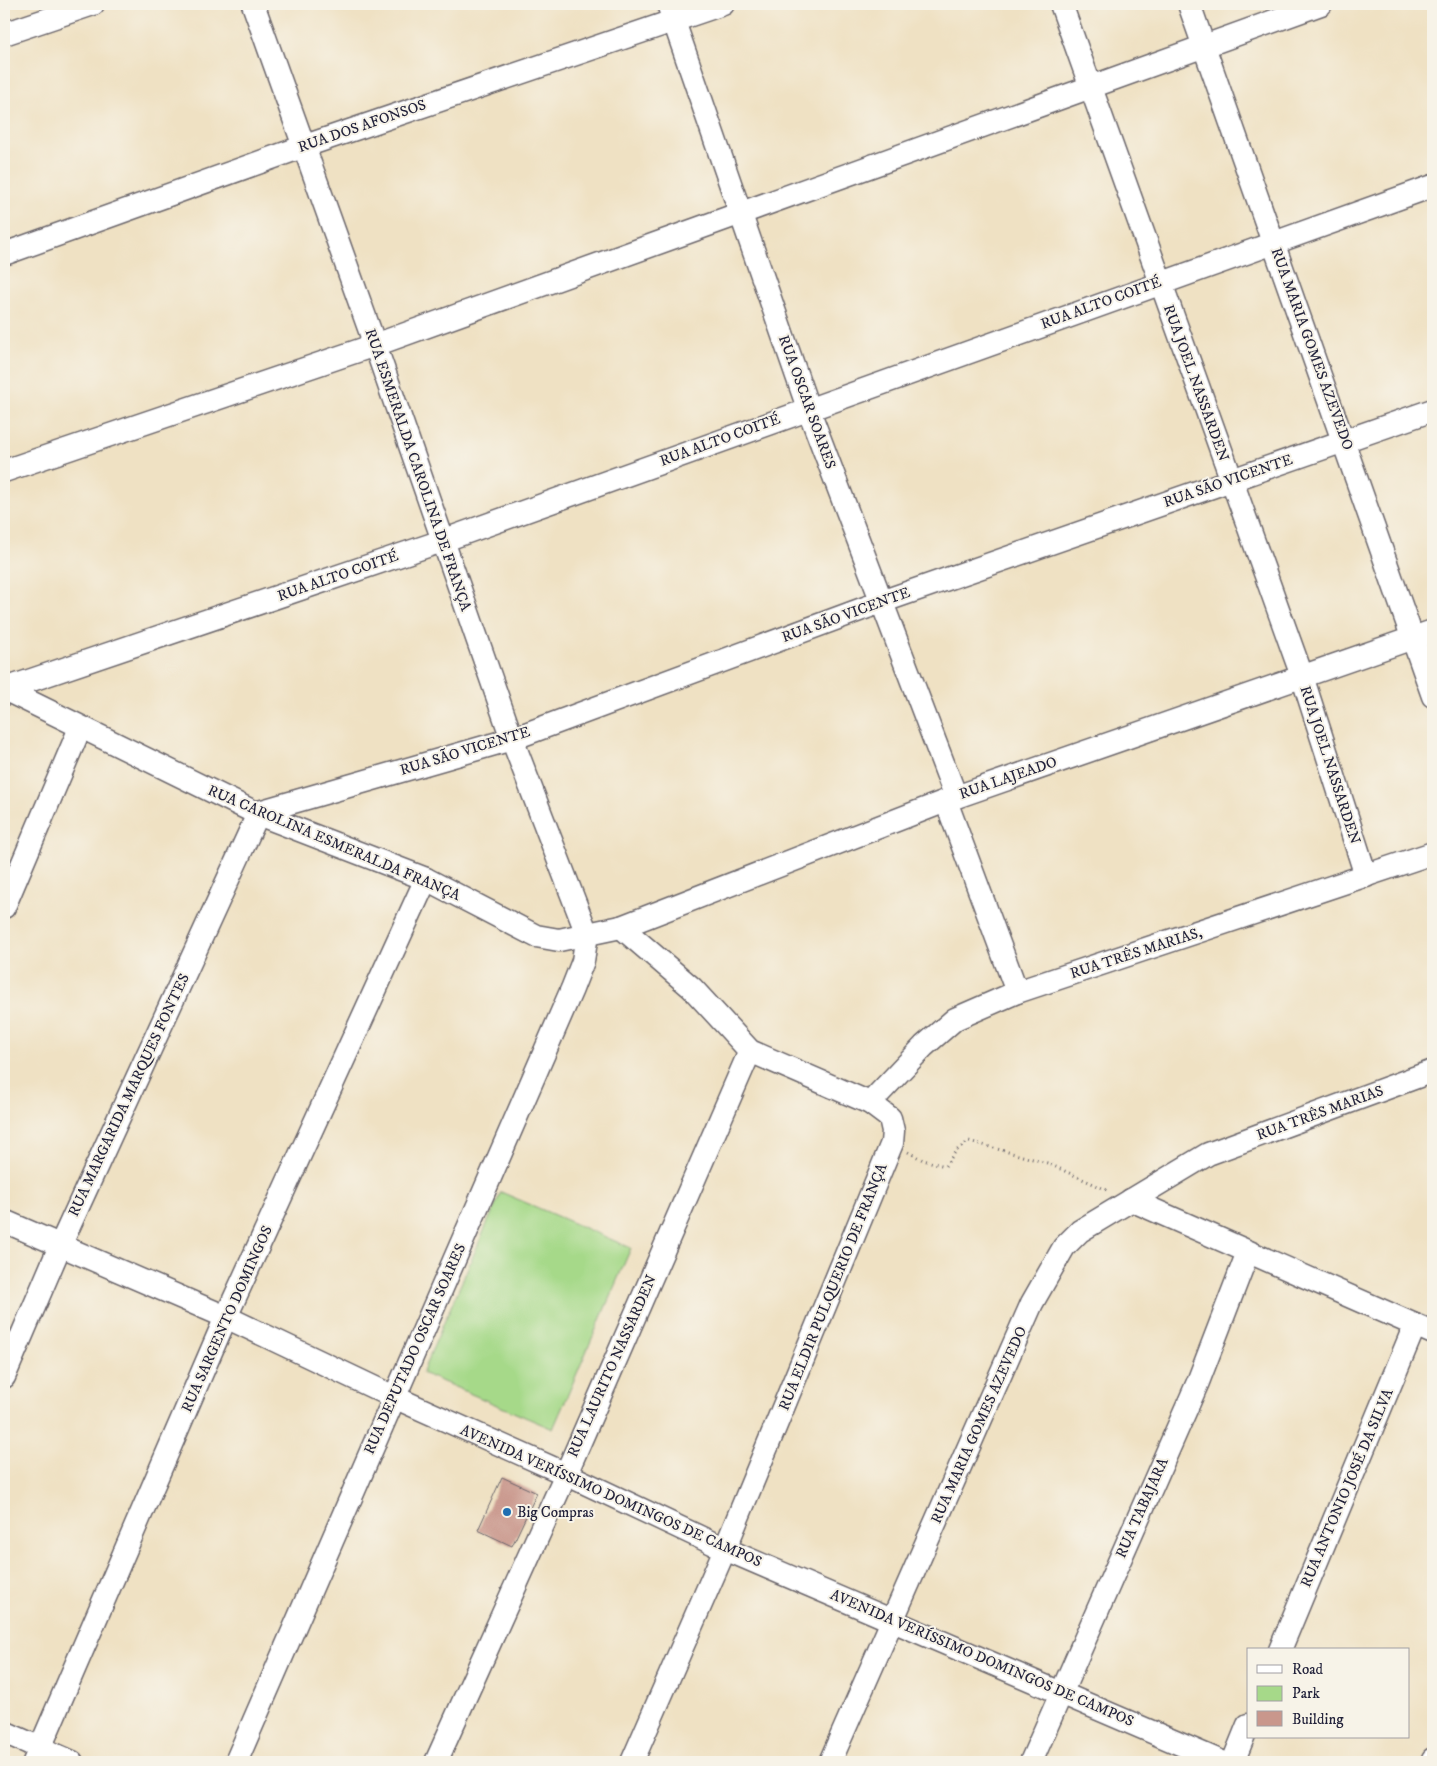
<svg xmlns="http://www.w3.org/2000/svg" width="1437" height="1766" font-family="'IM FELL DW Pica',serif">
  <rect width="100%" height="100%" fill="#f7f3e8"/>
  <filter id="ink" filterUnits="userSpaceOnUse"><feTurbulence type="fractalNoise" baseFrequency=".02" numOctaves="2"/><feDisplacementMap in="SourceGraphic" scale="10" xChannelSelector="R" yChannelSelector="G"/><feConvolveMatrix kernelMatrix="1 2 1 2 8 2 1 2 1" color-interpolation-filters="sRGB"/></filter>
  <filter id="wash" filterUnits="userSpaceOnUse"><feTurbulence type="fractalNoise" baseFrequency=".0096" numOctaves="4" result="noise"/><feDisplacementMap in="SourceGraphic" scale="20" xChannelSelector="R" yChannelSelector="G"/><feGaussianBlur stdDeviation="1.12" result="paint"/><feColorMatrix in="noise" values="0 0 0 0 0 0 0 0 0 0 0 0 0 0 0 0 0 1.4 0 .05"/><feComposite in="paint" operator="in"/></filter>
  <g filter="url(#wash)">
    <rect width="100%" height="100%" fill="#efe1c3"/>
    <polygon fill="#a6d989" stroke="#647e62" points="501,1192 631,1248 553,1429 422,1373"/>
    <g id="blocks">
      <polygon fill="#c9978c" points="502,1477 537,1493 512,1546 478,1530"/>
    </g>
  </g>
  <g filter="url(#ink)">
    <use href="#blocks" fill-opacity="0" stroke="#6a656b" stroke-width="1"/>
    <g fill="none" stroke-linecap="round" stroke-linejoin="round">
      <g stroke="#6a656b" stroke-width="25">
        <g id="minor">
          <polyline points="253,4 375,345 512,739 587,934"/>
          <polyline points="668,4 808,408 956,797"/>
          <polyline points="1061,4 1302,676 1366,876"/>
          <polyline points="1189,4 1433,696"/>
          <polyline points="4,34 93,4"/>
          <polyline points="4,254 305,146 723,4"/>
          <polyline points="4,471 375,345 1321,4"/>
          <polyline points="4,689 258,814 426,879 536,936 559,940 621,927 956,797 1433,631"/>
          <polyline points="5,689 442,541 1433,186"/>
          <polyline points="946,801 1017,992"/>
          <polyline points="4,907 80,728"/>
          <polyline points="621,927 692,988 750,1051 870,1103 890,1118 893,1131 892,1143 725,1549 632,1762"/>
          <polyline points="870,1103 924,1046 955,1019 1017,992 1433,853"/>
          <polyline points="1131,1200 1433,1333"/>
          <polyline points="4,1221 226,1317 394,1397 566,1474 725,1549 1222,1762"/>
          <polyline points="4,1377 60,1246 258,814 262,811 512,739 881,602 1433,410"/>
          <polyline points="1280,1650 1415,1325"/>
          <polyline points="4,1732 72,1762"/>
          <polyline points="34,1762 226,1317 426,879"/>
          <polyline points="236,1762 572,989 583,961 587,934"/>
          <polyline points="436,1762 566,1474 750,1051"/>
          <polyline points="830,1762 1032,1303 1064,1247 1080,1231 1208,1154 1433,1071"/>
          <polyline points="1031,1762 1198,1382 1248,1252"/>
          <polyline points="1233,1762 1248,1725"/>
          <polyline points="1432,1762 1433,1759"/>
        </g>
      </g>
      <polyline stroke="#6a656b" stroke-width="3" stroke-dasharray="1 4" stroke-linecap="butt" points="908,1152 923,1160 945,1166 956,1151 969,1141 1047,1163 1109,1191"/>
      <use href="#minor" stroke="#fff" stroke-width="22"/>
    </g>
  </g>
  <circle fill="#1f6fb2" stroke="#f7f3e8" stroke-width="2" cx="507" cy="1512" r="5"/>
  <g text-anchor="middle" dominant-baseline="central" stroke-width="4" stroke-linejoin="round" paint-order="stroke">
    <g font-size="15" fill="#22223b" stroke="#f7f3e8">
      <text transform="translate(362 126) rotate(-19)">RUA DOS AFONSOS</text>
      <text transform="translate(1101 303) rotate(-20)">RUA ALTO COITÉ</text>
      <text transform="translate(1312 349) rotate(70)">RUA MARIA GOMES AZEVEDO</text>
      <text transform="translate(1196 383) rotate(70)">RUA JOEL NASSARDEN</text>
      <text transform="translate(807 402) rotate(70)">RUA OSCAR SOARES</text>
      <text transform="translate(720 440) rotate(-20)">RUA ALTO COITÉ</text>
      <text transform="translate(418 470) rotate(71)">RUA ESMERALDA CAROLINA DE FRANÇA</text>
      <text transform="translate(1228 481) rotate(-19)">RUA SÃO VICENTE</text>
      <text transform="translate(338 576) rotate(-19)">RUA ALTO COITÉ</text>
      <text transform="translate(846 615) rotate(-20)">RUA SÃO VICENTE</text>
      <text transform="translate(465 751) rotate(-17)">RUA SÃO VICENTE</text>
      <text transform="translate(1330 765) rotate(72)">RUA JOEL NASSARDEN</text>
      <text transform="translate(1008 778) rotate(-19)">RUA LAJEADO</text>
      <text transform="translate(334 843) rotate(23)">RUA CAROLINA ESMERALDA FRANÇA</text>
      <text transform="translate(1136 953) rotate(-18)">RUA TRÊS MARIAS,</text>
      <text transform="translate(129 1095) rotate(-65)">RUA MARGARIDA MARQUES FONTES</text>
      <text transform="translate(1320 1113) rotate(-20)">RUA TRÊS MARIAS</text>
      <text transform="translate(833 1287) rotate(-68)">RUA ELDIR PULQUERIO DE FRANÇA</text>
      <text transform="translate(227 1319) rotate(-66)">RUA SARGENTO DOMINGOS</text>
      <text transform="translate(415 1349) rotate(-66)">RUA DEPUTADO OSCAR SOARES</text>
      <text transform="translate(612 1366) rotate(-66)">RUA LAURITO NASSARDEN</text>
      <text transform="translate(979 1425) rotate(-66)">RUA MARIA GOMES AZEVEDO</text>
      <text transform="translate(1347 1488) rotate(-67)">RUA ANTONIO JOSÉ DA SILVA</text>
      <text transform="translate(611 1496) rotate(24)">AVENIDA VERÍSSIMO DOMINGOS DE CAMPOS</text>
      <text transform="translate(1142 1508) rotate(-66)">RUA TABAJARA</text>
      <text transform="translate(982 1658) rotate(23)">AVENIDA VERÍSSIMO DOMINGOS DE CAMPOS</text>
    </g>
    <g font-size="15" fill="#22223b" stroke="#f7f3e8" text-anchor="start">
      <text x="517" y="1512">Big Compras</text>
    </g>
  </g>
  <rect width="1437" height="1766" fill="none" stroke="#f7f3e8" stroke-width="20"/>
  <rect x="1247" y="1648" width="162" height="90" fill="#f7f3e8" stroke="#a29fa3"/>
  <rect x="1257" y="1665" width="25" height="8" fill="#ffffff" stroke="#a29fa3"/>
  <text x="1292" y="1674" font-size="15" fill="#22223b">Road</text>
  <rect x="1257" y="1686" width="25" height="15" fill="#a6d989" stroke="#a29fa3"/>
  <text x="1292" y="1698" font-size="15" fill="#22223b">Park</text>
  <rect x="1257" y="1711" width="25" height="15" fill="#c9978c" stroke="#a29fa3"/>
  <text x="1292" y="1724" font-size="15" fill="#22223b">Building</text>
</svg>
